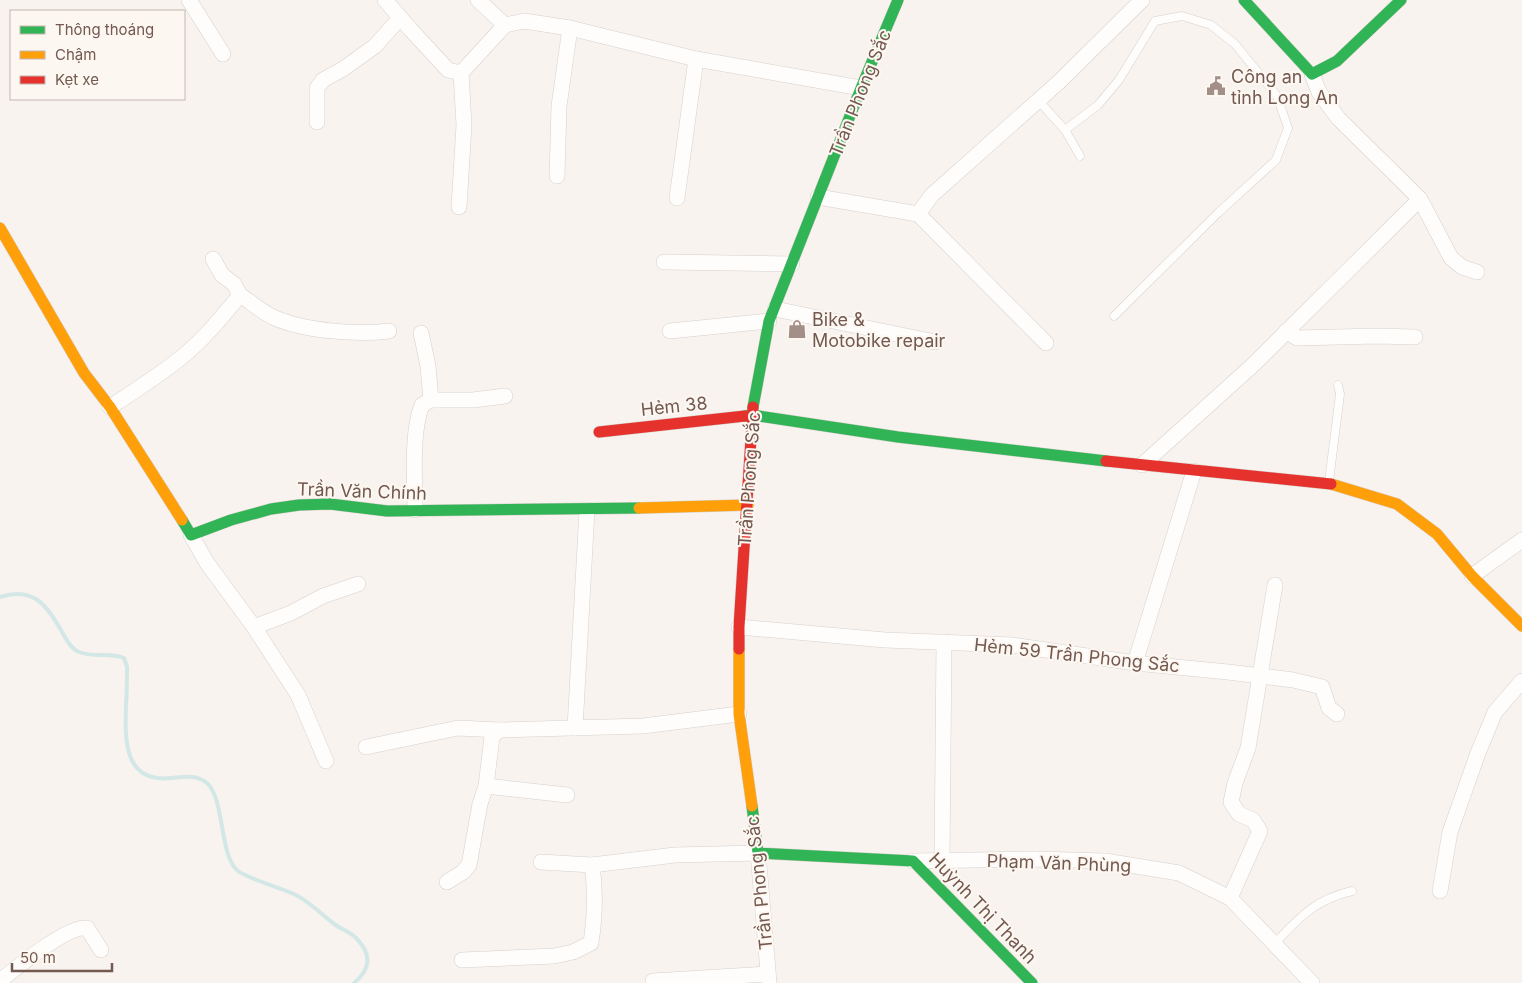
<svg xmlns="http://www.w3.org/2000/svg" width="1522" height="983" font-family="Inter,sans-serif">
  <rect width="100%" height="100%" fill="#f8f3ee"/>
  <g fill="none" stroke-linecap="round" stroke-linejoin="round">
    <path stroke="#d2e7e6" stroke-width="4" d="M 0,597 C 33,586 47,605 62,632 C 66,639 71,649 79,652 C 94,658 110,652 124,658 L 127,667 C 127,679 127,692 126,705 C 125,739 123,783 171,778 C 183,777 197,774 207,783 C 225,799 219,856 238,871 C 249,879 280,888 294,894 C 309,901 321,914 334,924 C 341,929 350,932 356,938 C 372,954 371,969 354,983"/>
    <g stroke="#d7d0cc" stroke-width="9">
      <g id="lane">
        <polyline points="1038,100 1065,130"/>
        <polyline points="1080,156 1065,130 1098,105 1119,80 1155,21 1182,16 1211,25 1235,44 1277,96 1288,128 1276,160 1218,213 1114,316"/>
        <polyline points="1329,481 1340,394 1338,385"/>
        <path d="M 1274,944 C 1300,917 1314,900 1352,891"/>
      </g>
    </g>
    <g stroke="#d7d0cc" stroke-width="16">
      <g id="street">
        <polyline points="189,0 223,54"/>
        <polyline points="385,0 411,30 448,70 461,73 505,25"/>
        <polyline points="478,0 505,25"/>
        <polyline points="505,25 524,21 570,28 696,59 861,88"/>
        <polyline points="1312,74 1319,92 1338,118 1420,199 1451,258 1462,267 1477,272"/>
        <polyline points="317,122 317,88 323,80 343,69 375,46 400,18"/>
        <polyline points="557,176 559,106 570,28"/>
        <polyline points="818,197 918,214 932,195 1060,81 1142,0"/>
        <polyline points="677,198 696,59"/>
        <polyline points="459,207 464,125 461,73"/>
        <polyline points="918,214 1046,343"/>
        <polyline points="664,262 792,264"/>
        <path d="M 240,295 C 251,302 263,313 275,318 C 305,331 357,335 389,331"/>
        <polyline points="775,309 935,342"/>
        <polyline points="670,331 769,321"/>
        <polyline points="1286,331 1297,338 1377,336 1415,337"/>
        <polyline points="421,333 428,366 431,400"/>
        <path d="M 110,407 C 135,391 159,375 182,357 C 204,339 222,317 240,295 L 234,284 L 222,275 L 213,259"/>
        <polyline points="1142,465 1253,365 1420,199"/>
        <path d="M 415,510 C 415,480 411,432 422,405 L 431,400 L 473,400 L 505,396"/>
        <polyline points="191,535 207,563 254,627 291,613 323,596 358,584"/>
        <polyline points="1472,576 1522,540"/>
        <polyline points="254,627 298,695 326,761"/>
        <polyline points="739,627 885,640 1012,645 1135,663 1228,672 1293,680 1322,687 1329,708 1337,714"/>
        <polyline points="1135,663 1194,471"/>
        <polyline points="575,728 587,510"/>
        <polyline points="366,747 458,728 499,730"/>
        <polyline points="486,786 567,795"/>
        <polyline points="913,861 1036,859 1105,861 1179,873 1230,898 1312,983"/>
        <polyline points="942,861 944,642"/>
        <polyline points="541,862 592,865 675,855 758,853 769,983"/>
        <polyline points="447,882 463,872 469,865 480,804 486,786 492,737 499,730 643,726 739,714"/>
        <polyline points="1440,891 1450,832 1478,753 1495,712 1522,681"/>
        <polyline points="1230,898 1260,831 1253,820 1239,814 1231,802 1235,783 1248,748 1275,585"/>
        <path d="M 462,960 L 554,956 L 573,952 L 591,943 C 595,916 596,892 592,865"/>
        <path d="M 0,981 C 16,968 68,925 87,928 L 101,950"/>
        <polyline points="653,981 768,974"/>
      </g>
    </g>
    <g stroke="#d6ceca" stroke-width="12">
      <g id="fast">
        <polyline points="1244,0 1312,74 1337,61 1401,0"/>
        <polyline points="753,407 769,321 861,88 898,0"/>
        <polyline points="745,416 752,415 898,437 1106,461"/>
        <polyline points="182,520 191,535 231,520 271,509 299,505 330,504 387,511 639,508"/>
        <polyline points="752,806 758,853 913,861 1032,983"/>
      </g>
    </g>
    <g stroke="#d6ceca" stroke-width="12">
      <g id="slow">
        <polyline points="0,228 84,373 110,407 182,520"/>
        <polyline points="1331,484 1397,504 1437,534 1472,576 1522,626"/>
        <polyline points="639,508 748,505"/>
        <polyline points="739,649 739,714 752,806"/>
      </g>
    </g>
    <g stroke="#d6ceca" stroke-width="12">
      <g id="jam">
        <polyline points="599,432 745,416"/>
        <polyline points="1106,461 1331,484"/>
        <polyline points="739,649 739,627 753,407"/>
      </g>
    </g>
    <use href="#lane" stroke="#fefdfc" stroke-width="8"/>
    <use href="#street" stroke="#fefdfc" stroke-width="15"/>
    <use href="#fast" stroke="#30b455" stroke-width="11"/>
    <use href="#slow" stroke="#ff9f0a" stroke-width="11"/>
    <use href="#jam" stroke="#e5322d" stroke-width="11"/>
  </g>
  <defs>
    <g id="civic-bare" transform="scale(1.5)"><path d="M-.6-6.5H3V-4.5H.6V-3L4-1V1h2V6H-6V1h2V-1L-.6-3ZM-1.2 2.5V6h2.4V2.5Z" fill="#a28f87" stroke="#fdf7f1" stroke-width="2.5" paint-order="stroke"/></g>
    <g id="shop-bare" transform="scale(1.5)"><path d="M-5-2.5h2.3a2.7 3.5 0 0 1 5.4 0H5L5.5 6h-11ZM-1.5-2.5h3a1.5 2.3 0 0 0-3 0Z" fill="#a28f87" stroke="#fdf7f1" stroke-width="2.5" paint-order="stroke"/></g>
  </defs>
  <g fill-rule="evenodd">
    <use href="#civic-bare" x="1216" y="86"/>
    <use href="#shop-bare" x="797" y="329"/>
  </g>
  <g text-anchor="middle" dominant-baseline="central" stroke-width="4" stroke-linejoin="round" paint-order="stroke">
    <g font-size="18" fill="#735950" stroke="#fdf7f1" text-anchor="start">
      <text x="1231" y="76">Công an<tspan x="1231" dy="21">tỉnh Long An</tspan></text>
      <text x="812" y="319">Bike &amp;<tspan x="812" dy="21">Motobike repair</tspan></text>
    </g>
    <g font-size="18" fill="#735950" stroke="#fdf7f1">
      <text transform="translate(860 93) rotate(-68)">Trần Phong Sắc</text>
      <text transform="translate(674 406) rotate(-6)">Hẻm 38</text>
      <text transform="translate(749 479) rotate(-86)">Trần Phong Sắc</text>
      <text transform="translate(362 491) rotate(2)">Trần Văn Chính</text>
      <text transform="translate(1077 655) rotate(6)">Hẻm 59 Trần Phong Sắc</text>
      <text transform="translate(1059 863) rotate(2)">Phạm Văn Phùng</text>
      <text transform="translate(759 883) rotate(-96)">Trần Phong Sắc</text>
      <text transform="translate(983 908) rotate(46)">Huỳnh Thị Thanh</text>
    </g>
  </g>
  <rect x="10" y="10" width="175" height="90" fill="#fdf7f1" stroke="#c6b8b1"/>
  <rect x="20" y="26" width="25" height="8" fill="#30b455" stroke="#c6b8b1"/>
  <text x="55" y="35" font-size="15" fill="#735950">Thông thoáng</text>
  <rect x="20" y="51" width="25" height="8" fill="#ff9f0a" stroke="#c6b8b1"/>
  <text x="55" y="60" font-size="15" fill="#735950">Chậm</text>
  <rect x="20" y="76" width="25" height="8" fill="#e5322d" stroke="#c6b8b1"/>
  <text x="55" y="85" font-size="15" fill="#735950">Kẹt xe</text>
  <path d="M12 963v8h100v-8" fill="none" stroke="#735950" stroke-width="2.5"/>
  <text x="20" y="963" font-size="15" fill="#735950" stroke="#fdf7f1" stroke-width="4" paint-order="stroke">50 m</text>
</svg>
